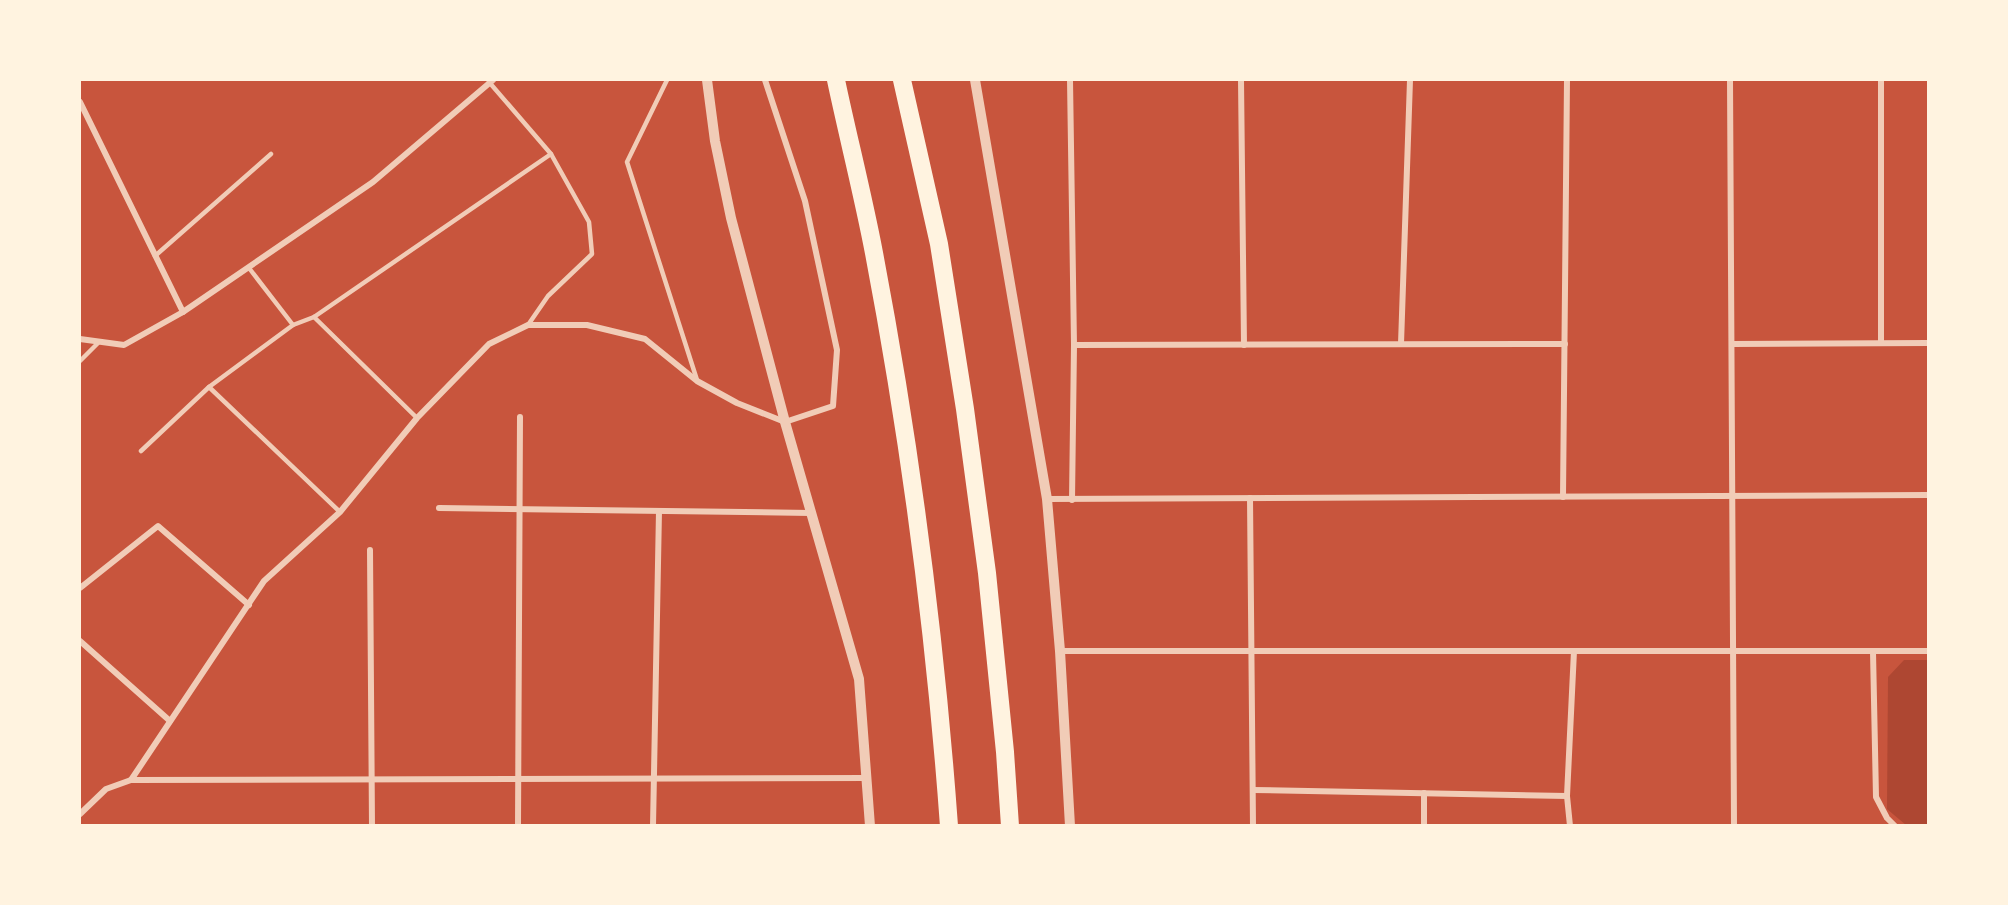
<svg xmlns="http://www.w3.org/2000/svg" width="2008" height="905" font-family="Poppins,sans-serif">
  <rect width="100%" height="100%" fill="#c8553d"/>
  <polygon fill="#ae4732" points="1904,660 1928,660 1928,825 1906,825 1887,809 1888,677"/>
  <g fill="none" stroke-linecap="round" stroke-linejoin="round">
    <g stroke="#f1ccb7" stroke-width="4.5">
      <polyline points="667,80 627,162 697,380"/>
      <polyline points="489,82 551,154 589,222 592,254 548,296 528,325"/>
      <polyline points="155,256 271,154"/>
      <polyline points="249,268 293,325 314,317 551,154"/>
      <polyline points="314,317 417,418"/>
      <polyline points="80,361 98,343"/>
      <polyline points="209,387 340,512"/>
      <polyline points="141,451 209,387 293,325"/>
    </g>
    <g stroke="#f1ccb7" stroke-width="6">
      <polyline points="1070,80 1074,345 1072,500"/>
      <polyline points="1241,80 1244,345"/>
      <polyline points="1730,80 1734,826"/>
      <polyline points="1881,80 1881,343"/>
      <polyline points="80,102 183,312"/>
      <polyline points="80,339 124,345 183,312 373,182 493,80"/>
      <polyline points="1401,344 1410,80"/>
      <polyline points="1732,344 1928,343"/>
      <polyline points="1074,345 1565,344"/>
      <polyline points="1563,497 1567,80"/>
      <polyline points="1250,498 1253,826"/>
      <polyline points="1047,499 1928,495"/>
      <polyline points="439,508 811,513"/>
      <polyline points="370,550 372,826"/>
      <polyline points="80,588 158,526 249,605"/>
      <polyline points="80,641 170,721"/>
      <polyline points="1060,651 1928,651"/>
      <polyline points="1873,652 1876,797 1887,818 1895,826"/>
      <polyline points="131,780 867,778"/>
      <polyline points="1253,790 1567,796"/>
      <polyline points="80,814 106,789 131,780 264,581 340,512 417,418 489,344 528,325 587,325 645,339 697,381 737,403 785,422 833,406 837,350 805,201 765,80"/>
      <polyline points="518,826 520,417"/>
      <polyline points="653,826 659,511"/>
      <polyline points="1424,826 1424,793"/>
      <polyline points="1570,826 1567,796 1574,651"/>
    </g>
    <g stroke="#f1ccb7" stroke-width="10">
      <polyline points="707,80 715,141 731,218 785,422 859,679 870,826"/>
      <polyline points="975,80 1047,499 1060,651 1070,826"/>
    </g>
    <g stroke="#fff3e0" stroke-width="18">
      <path d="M 836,80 C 848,137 863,195 874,253 C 910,442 935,633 949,826"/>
      <polyline points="902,80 939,244 965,409 987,573 1005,752 1010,826"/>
    </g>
  </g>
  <rect width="2008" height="905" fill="none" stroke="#fff3e0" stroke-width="162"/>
</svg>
